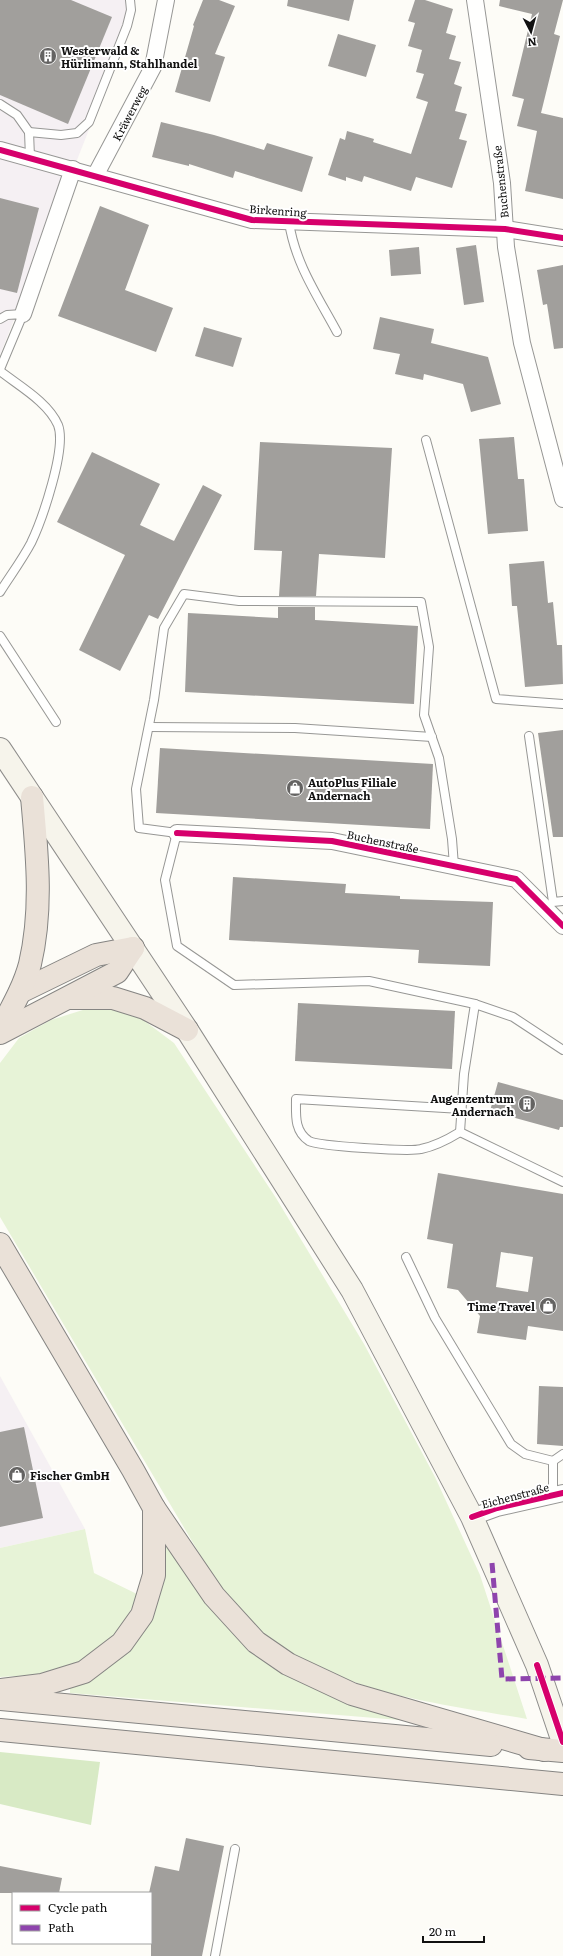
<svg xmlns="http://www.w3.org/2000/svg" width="563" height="1956" font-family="Literata,serif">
  <rect width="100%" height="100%" fill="#fdfcf7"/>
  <g fill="#f5f0f3">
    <polygon points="0,0 134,0 135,13 0,355"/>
    <polygon points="0,1376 85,1529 0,1548"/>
  </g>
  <g fill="#e7f3d7">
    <path d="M 86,1009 L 115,1009 L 142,1019 L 174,1043 L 276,1198 L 364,1344 L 435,1477 L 480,1575 L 527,1719 C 430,1702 335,1693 256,1628 C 241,1617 230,1599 218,1585 L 0,1217 L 0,1063 L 19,1038 L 51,1020 Z"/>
    <polygon points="85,1529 94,1573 139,1595 116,1636 80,1662 34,1675 0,1677 0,1548"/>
    <polygon points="172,1542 250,1646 399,1715 399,1720 70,1693 70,1688 90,1680 130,1649 164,1545"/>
  </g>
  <polygon fill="#d8eac5" points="0,1752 100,1762 91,1825 0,1804"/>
  <g fill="#a19f9c" fill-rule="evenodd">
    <polygon points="0,0 71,0 112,17 68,124 0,95"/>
    <polygon points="203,0 219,0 235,6 215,54 225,57 210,102 175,92 194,26 193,25"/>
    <polygon points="288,0 354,0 349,21 287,6"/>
    <polygon points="415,0 425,0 453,9 446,33 456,36 449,59 461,62 454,84 462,87 455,111 467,114 459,139 467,141 452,188 416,177 411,191 364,176 362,182 346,177 346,181 328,175 340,138 345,140 347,131 374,139 373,142 411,154 428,102 416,98 424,74 416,72 422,50 408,46 415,23 408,21"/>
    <polygon points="500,0 563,0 554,34 560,36 541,113 563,118 563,199 525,191 537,131 517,126 524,99 512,96 532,14 499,6"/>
    <polygon points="338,34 376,45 366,77 328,66"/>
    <polygon points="161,122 214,135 264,150 267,143 313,157 302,192 235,171 233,178 189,164 189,166 152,157"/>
    <polygon points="0,198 39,208 17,293 0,289"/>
    <polygon points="100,206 149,225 125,290 173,308 156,352 58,316"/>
    <polygon points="476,245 484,302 464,305 456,248"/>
    <polygon points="419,247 421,274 391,276 389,250"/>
    <polygon points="563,265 563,348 554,349 547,304 543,305 537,270"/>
    <polygon points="380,317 434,329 431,343 488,357 501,404 471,412 463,384 424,374 423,380 395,374 400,354 373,349"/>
    <polygon points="204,327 242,338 233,367 195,356"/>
    <polygon points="514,437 518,479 524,479 528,531 488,534 479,439"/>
    <polygon points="260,442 392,448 385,558 319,554 316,596 279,596 282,551 254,550"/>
    <polygon points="92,452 160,484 140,525 174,541 203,485 222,495 158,619 149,615 120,671 79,650 125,555 57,522"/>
    <polygon points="544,561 548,603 553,602 557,645 562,645 563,684 525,687 517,606 512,606 509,564"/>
    <polygon points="278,607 315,607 315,620 418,626 414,704 185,692 188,613 278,618"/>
    <polygon points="563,730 563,837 553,837 538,733"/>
    <polygon points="160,748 433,764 430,829 156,813"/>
    <polygon points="233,877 346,884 345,893 400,896 400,899 493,902 490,966 418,963 419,950 229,940"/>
    <polygon points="298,1003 455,1011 452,1069 295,1061"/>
    <polygon points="498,1082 563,1100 563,1127 560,1127 559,1130 490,1111"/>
    <path d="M 438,1173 L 563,1194 L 563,1331 L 528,1326 L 526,1340 L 477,1333 L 480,1316 L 458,1290 L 447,1288 L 453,1244 L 427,1239 ZM 501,1252 L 533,1257 L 528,1292 L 496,1287 Z"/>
    <polygon points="539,1386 563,1387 563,1446 537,1444"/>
    <polygon points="24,1427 43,1518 0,1527 0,1432"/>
    <polygon points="186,1838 224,1846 202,1956 151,1956 151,1893 149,1893 155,1866 179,1871"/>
    <polygon points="0,1866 62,1878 59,1893 0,1893"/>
  </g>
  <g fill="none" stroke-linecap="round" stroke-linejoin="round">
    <g stroke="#979795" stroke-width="10">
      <g id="lane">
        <polyline points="0,104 17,115 29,132 30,157"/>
        <polyline points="29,132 61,135 77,133 89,122 127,26 131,10 130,0"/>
        <path d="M 289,222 C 295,263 317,295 337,332"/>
        <polyline points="0,319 7,315 23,314 0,369"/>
        <path d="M 0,371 C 19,386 48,402 58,425 C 67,448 42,520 31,543 C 22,560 10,576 0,592"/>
        <polyline points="426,440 496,699 563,704"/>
        <polyline points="0,636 56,722"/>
        <polyline points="149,727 295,728 432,737"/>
        <polyline points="529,736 553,902 563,901"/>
        <polyline points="454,866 452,839 439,758 424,715 429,647 421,602 239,601 184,594 164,628 154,700 136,789 139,828 177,833 165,880 177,946 234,985 369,981 475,1004"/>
        <polyline points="563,1050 513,1017 475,1004 464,1074 460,1132 563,1182"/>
        <path d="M 460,1132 C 447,1140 436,1146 421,1149 C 410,1152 317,1146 309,1141 C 294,1131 296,1115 296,1099 L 461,1109"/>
        <polyline points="406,1257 435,1318 511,1444 525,1454 553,1461"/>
        <polyline points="553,1495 553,1461 563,1454"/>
        <polyline points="215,1956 235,1849"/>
      </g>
    </g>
    <g stroke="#979795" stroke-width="18">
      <g id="street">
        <polyline points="475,0 502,183 506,247 522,343 563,499"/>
        <polyline points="0,150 252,220 505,229 563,238"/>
        <polyline points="95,176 153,67 166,0"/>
        <polyline points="23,314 73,169"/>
        <polyline points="177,833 332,841 516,879 563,926"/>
        <polyline points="472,1517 497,1508 563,1493"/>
      </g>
    </g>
    <g stroke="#8e8d8b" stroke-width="24">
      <polyline id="secondary" points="0,749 187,1030 352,1290 472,1517 537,1665 563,1742"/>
    </g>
    <g stroke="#858482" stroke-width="24">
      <g id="highway">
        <polyline points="20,992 96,955 133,948"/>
        <polyline points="71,998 113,998 145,1008 187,1030"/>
        <path d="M 0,1030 C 11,1009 24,987 30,964 C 43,909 37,853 32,797"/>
        <polyline points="0,1033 117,972 133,948"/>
        <polyline points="0,1244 133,1470 154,1508 214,1596 256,1642 288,1664 352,1694 544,1750"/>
        <polyline points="0,1690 42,1685 84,1672 122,1643 142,1615 154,1575 154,1508"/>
        <polyline points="0,1699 491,1745"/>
        <polyline points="0,1730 563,1784"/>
        <polyline points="529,1748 563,1751"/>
      </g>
    </g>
    <use href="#lane" stroke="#fffffe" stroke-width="8"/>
    <use href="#street" stroke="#fffffe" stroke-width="16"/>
    <use href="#secondary" stroke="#f6f4eb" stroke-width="22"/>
    <use href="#highway" stroke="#eae1d8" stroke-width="22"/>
    <polyline stroke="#8e44ad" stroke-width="5" stroke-dasharray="10 5" stroke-linecap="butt" points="492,1563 502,1679 563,1678"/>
    <g stroke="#fff" stroke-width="8">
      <g id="cycleway">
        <polyline points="0,150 252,220 505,229 563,238"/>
        <polyline points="177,833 332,841 516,879 563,926"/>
        <polyline points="472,1517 497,1508 563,1493"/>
        <polyline points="537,1665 563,1742"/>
      </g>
    </g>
    <use href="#cycleway" stroke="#d6006c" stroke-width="6"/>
  </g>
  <defs>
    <g id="building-disc" transform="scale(0.9)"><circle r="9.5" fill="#646362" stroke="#fff"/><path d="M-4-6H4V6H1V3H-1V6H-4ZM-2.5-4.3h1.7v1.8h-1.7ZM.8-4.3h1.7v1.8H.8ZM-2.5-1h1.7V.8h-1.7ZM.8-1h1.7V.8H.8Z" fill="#fff"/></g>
    <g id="shop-disc" transform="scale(0.9)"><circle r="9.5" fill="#646362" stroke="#fff"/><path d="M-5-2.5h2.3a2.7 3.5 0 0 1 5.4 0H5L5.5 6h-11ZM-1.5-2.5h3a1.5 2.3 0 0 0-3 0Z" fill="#fff"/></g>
  </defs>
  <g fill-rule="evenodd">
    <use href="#building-disc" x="48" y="56"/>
    <use href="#shop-disc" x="295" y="788"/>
    <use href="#building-disc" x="527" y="1104"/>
    <use href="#shop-disc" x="548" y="1306"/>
    <use href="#shop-disc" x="17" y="1475"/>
  </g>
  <g text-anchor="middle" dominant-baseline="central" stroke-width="4" stroke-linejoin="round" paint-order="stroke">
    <g font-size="11" font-weight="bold" fill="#111" stroke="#fff" text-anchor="start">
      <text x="61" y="50">Westerwald &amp;<tspan x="61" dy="13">Hürlimann, Stahlhandel</tspan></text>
      <text x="308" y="782">AutoPlus Filiale<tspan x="308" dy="13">Andernach</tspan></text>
      <text x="514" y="1098" text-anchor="end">Augenzentrum<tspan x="514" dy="13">Andernach</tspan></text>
      <text x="535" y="1306" text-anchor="end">Time Travel</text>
      <text x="30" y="1475">Fischer GmbH</text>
    </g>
    <g font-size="11" fill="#111" stroke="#fff">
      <text transform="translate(129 113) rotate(-62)">Kräwerweg</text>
      <text transform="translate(500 182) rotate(-96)">Buchenstraße</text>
      <text transform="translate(278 210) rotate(4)">Birkenring</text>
      <text transform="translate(383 841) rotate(12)">Buchenstraße</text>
      <text transform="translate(515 1495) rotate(-15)">Eichenstraße</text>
    </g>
  </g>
  <rect x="12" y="1892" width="140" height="52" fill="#ffffff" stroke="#a0a0a0"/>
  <rect x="20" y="1905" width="20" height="6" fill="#d6006c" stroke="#a0a0a0"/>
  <text x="48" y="1912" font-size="12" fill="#111111">Cycle path</text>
  <rect x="20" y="1925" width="20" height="6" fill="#8e44ad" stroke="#a0a0a0"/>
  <text x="48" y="1932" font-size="12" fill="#111111">Path</text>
  <g transform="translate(531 32) rotate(174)" stroke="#ffffff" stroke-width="3" paint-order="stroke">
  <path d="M0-3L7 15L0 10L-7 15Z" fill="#111111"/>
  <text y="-6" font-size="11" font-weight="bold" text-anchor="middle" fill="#111111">N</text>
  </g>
  <path d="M423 1936v6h61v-6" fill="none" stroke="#111111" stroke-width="2"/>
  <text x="429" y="1936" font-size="12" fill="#111111" stroke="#ffffff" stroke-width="3" paint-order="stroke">20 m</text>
</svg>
